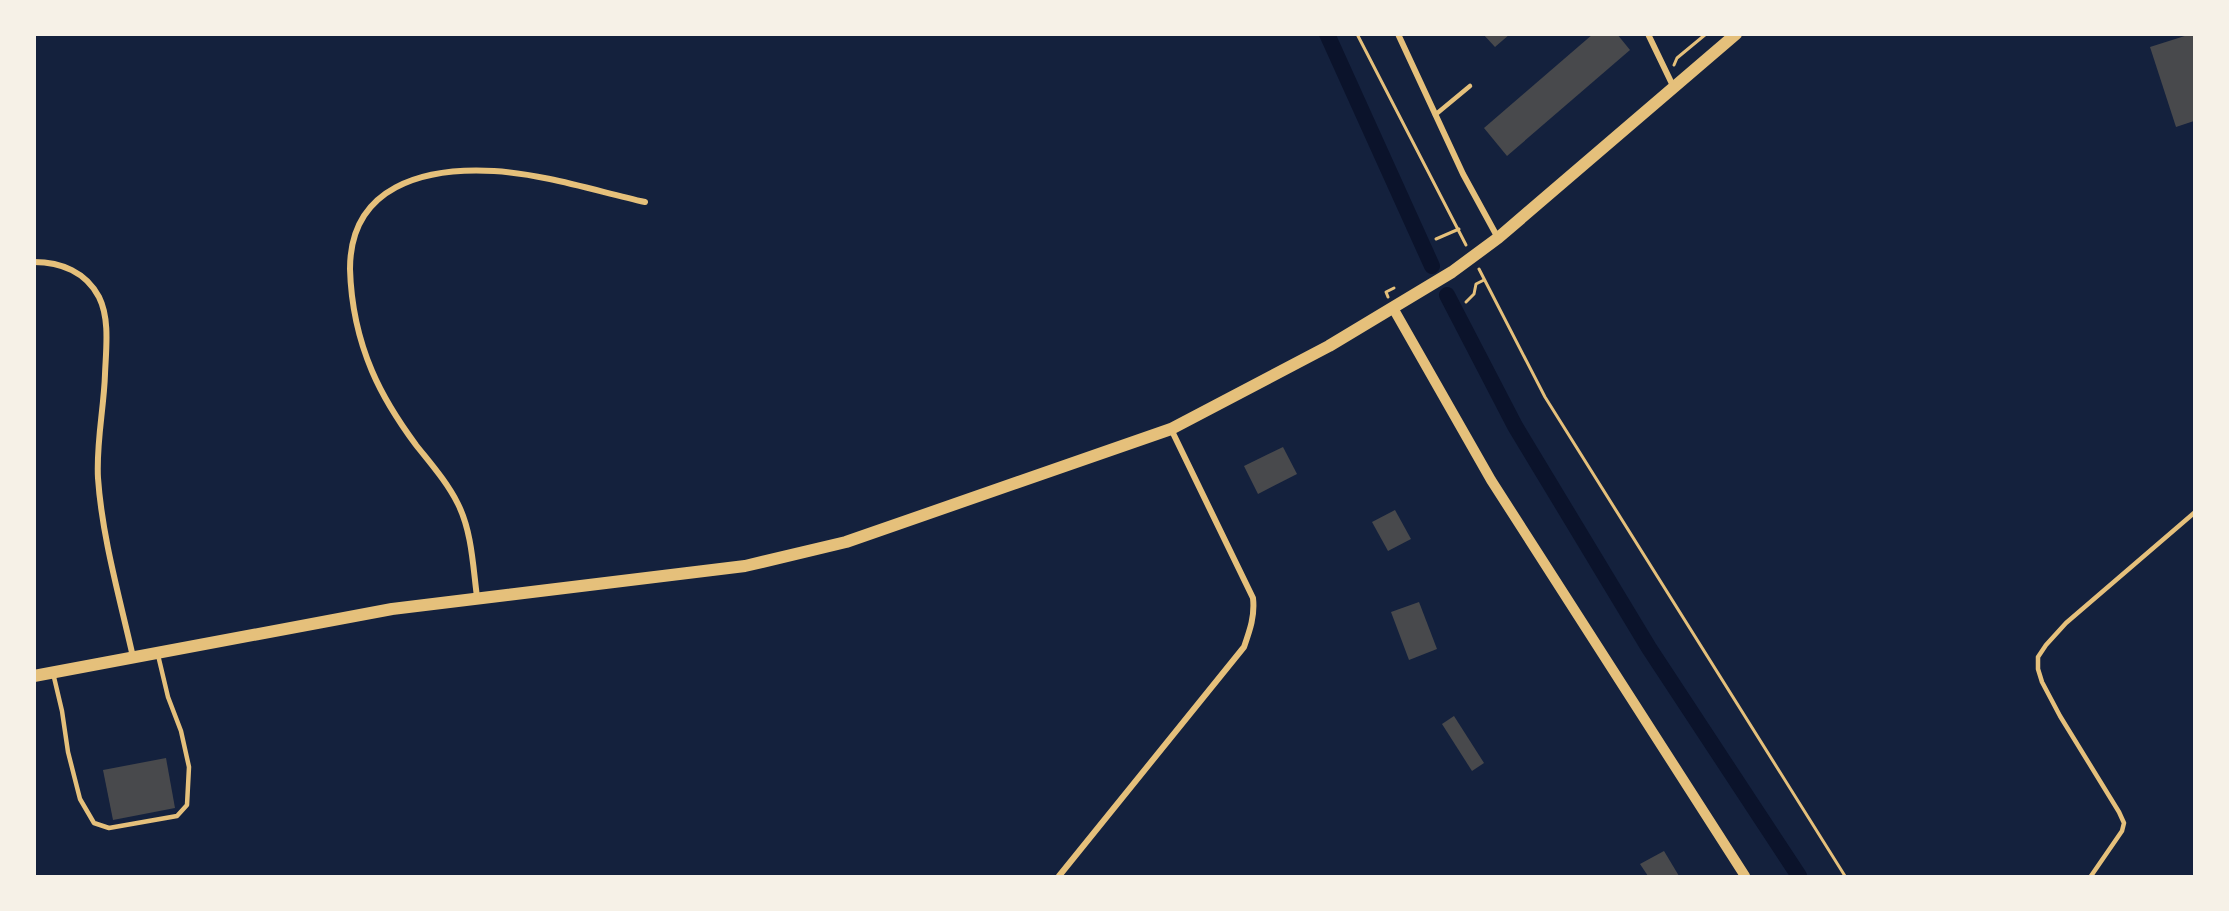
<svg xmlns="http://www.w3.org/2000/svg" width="2229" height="911" font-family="'PT Sans',sans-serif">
  <rect width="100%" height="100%" fill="#14213d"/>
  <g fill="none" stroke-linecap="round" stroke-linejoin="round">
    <g stroke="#0b132b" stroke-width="16">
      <polyline points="1327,34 1432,266"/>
      <polyline points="1447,295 1515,426 1649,648 1799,876"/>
    </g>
  </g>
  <g fill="#48494c">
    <polygon points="1483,34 1510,34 1495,47"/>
    <polygon points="1593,34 1617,34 1630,50 1507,156 1484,128"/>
    <polygon points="2191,34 2194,34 2194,121 2176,127 2150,47"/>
    <polygon points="1283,447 1297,474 1258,494 1244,466"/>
    <polygon points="1395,510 1411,539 1388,551 1372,522"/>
    <polygon points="1419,602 1437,649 1409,660 1391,612"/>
    <polygon points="1454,716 1484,763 1472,771 1442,724"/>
    <polygon points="166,758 175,808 113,820 103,770"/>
    <polygon points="1664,851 1679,876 1648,876 1640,864"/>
  </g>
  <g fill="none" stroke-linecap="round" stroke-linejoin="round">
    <g stroke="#e5c07b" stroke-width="3">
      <polyline points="1357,34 1466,245"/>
      <polyline points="1674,65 1677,58 1706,34"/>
      <polyline points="1436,239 1459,229"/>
      <polyline points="1479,269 1545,397 1845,876"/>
      <polyline points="1388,297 1386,292 1394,288"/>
      <polyline points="1466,302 1474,294 1476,284 1484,280"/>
    </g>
    <g stroke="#e5c07b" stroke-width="4.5">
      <polyline points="1435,115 1470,86"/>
      <polyline points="53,673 62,711 68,752 80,799 94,823 109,828 177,816 187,805 189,767 181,731 168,697 158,655"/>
      <polyline points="2091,876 2122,831 2124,823 2119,812 2060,716 2042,682 2038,669 2038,657 2046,645 2066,623 2194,513"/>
    </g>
    <g stroke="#e5c07b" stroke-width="6">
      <polyline points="1398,34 1463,174 1498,238"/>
      <polyline points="1648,34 1674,88"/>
      <path d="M 34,262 C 61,262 86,272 99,297 C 110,319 106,349 105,374 C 104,408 96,443 98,478 C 102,537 120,599 133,657"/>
      <path d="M 477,597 C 473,567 472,532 458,504 C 447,482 431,464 416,445 C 399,422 383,397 372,371 C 358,338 351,304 350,269 C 350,186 424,167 494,171 C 544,174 596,191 645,202"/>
      <path d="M 1059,876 L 1244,647 C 1250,630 1255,616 1253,598 L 1171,429"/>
    </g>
    <polyline stroke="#e5c07b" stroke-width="10" points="1393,308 1491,480 1745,876"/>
    <polyline stroke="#e5c07b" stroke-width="12" points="34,676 392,609 745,566 846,542 1171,429 1329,346 1452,272 1498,238 1736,34"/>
  </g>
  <rect width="2229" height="911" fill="none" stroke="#f6f1e7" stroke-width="72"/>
</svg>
